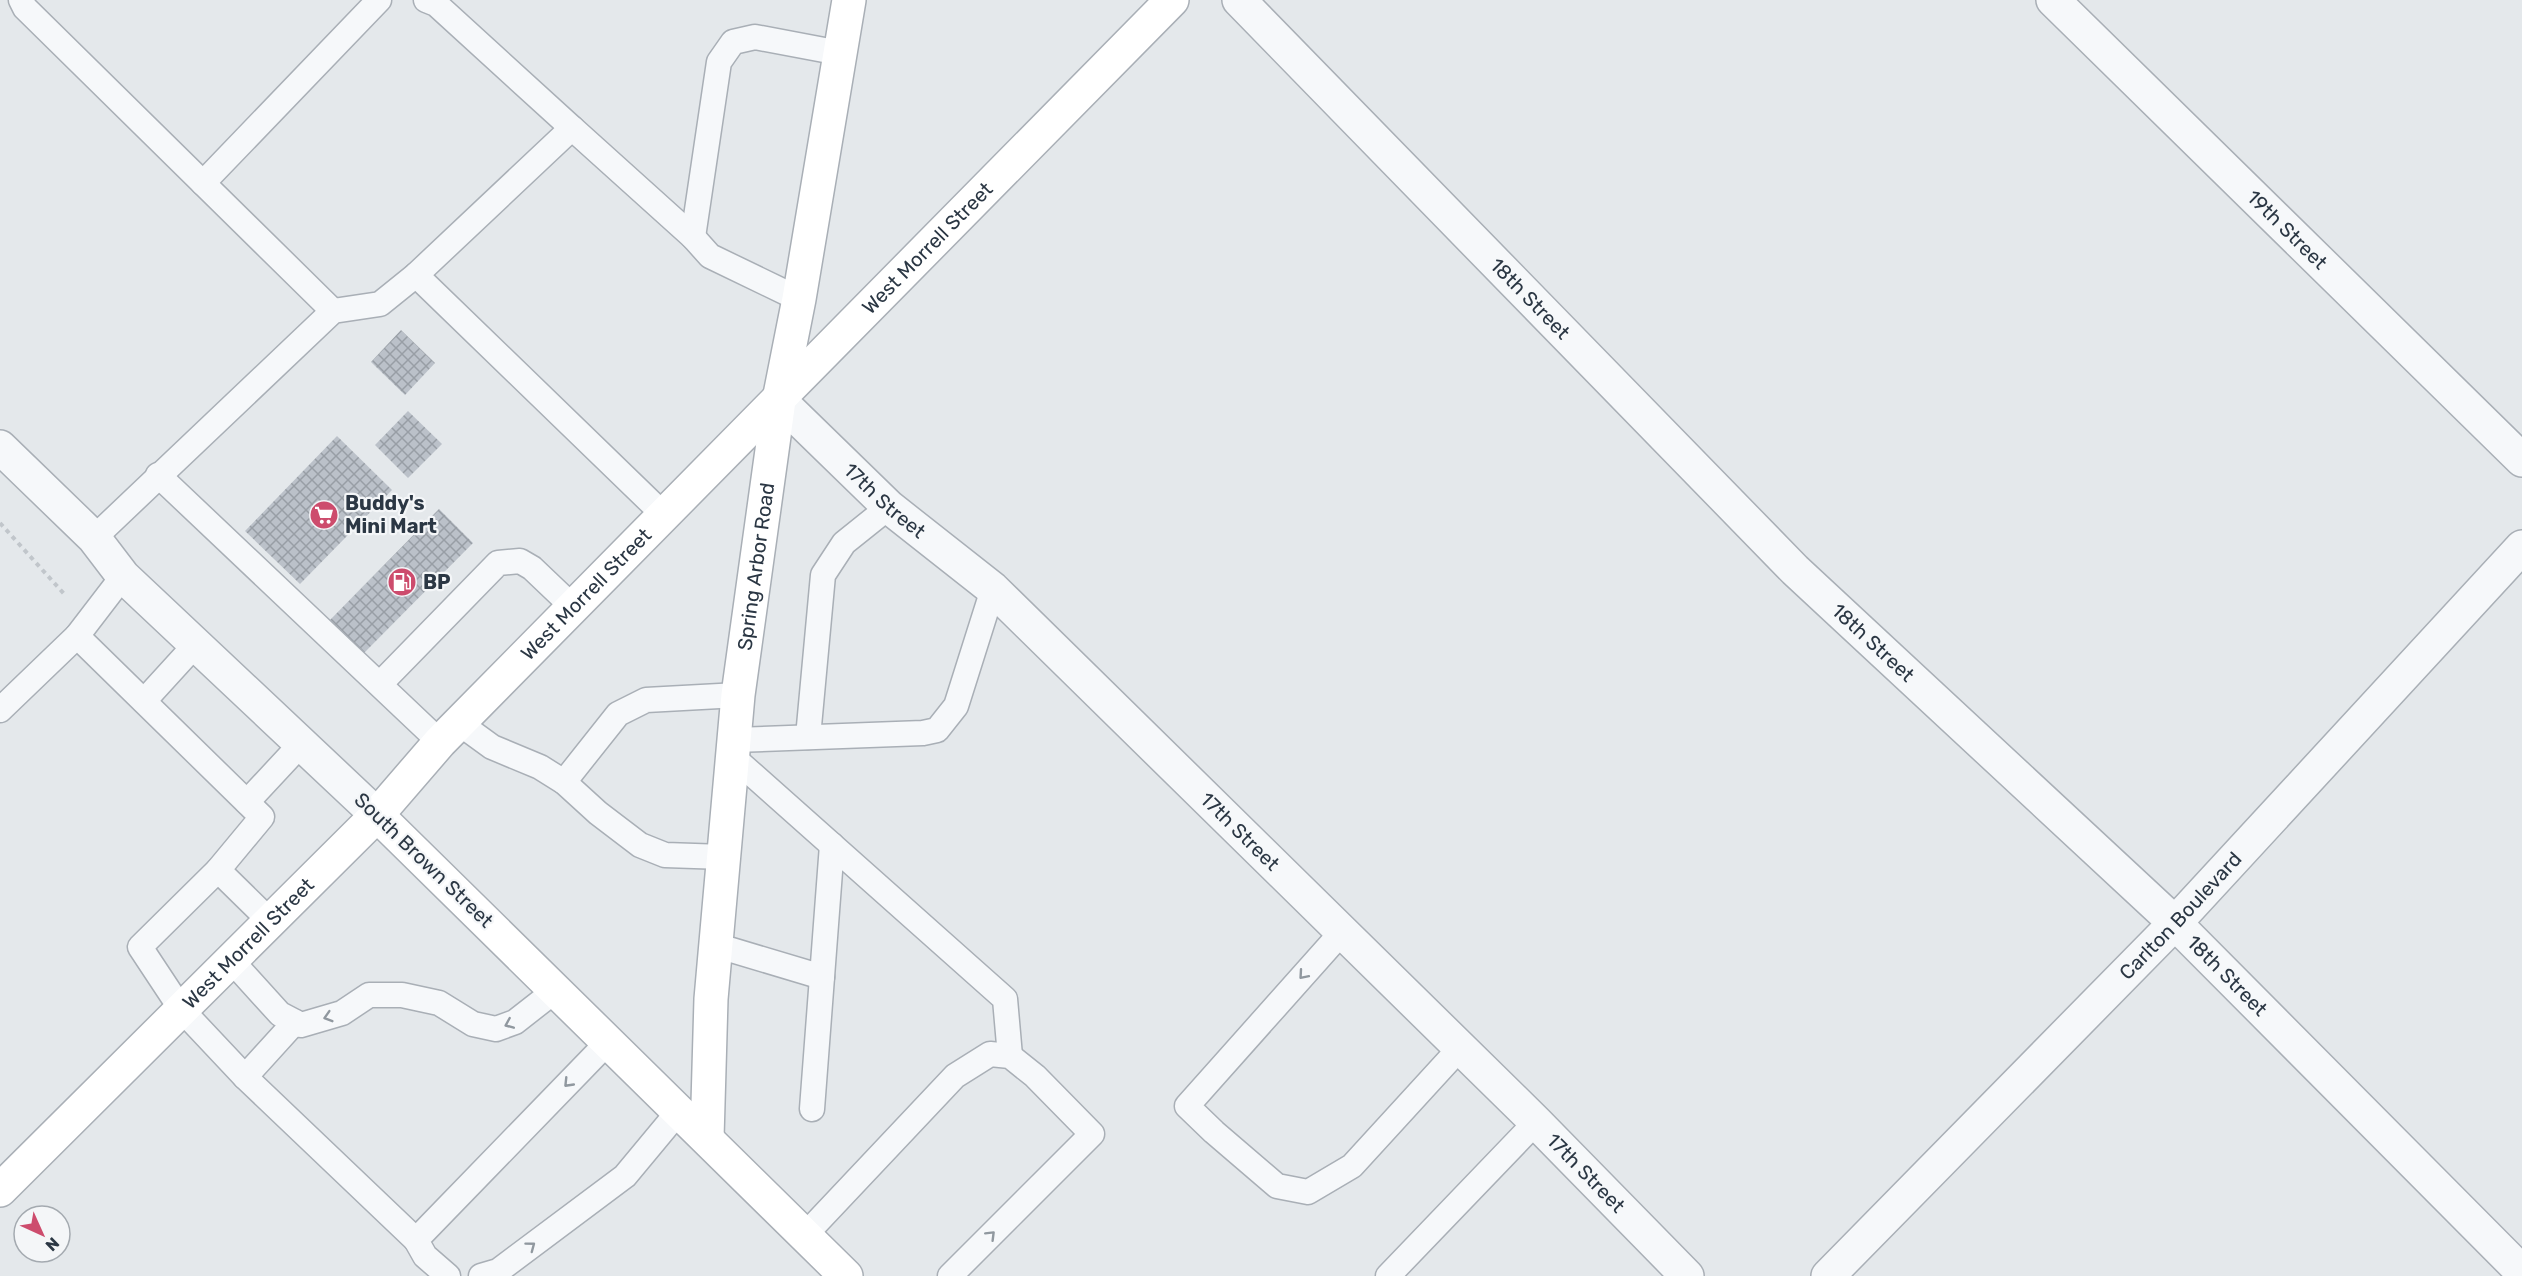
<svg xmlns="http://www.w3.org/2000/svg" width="2522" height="1276" font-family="Rubik,sans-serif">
  <defs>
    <pattern id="building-cross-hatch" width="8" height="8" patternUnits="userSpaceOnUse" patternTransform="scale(1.5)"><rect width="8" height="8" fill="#bbc1c9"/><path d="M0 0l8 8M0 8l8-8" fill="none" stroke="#989ea5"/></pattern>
  </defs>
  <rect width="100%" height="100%" fill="#e4e8eb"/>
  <g fill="url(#building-cross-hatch)">
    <polygon points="401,330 435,363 405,395 371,362"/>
    <polygon points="408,411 442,444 408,478 375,445"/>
    <polygon points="337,436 392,490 300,584 245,531"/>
    <polygon points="439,509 473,543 364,653 330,620"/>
  </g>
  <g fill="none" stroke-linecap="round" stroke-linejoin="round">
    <g stroke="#a9afb6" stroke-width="27">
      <g id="lane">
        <polyline points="21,0 25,8 333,311"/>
        <polyline points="426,0 436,4 572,128"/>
        <polyline points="203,183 379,0"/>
        <polyline points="693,237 719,62 733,42 755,37 840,53"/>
        <polyline points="416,275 665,516"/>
        <polyline points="158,475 440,742"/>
        <polyline points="94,538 333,311 380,304 416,275 572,128 693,237 710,256 799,299"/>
        <polyline points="123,576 77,636 262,817 218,870 271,922"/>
        <polyline points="380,684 498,563 520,561 532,568 574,608"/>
        <polyline points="144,701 196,644"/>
        <polyline points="0,710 77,636"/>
        <polyline points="459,723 492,747 540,767 564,782 598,813 640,845 665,855 724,857"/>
        <polyline points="808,737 823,575 844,543 889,507"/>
        <polyline points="734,740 923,733 937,730 956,706 993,589"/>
        <polyline points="734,758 1005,999 1010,1056"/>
        <polyline points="564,782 618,714 646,700 738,695"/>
        <polyline points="247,802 302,743"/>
        <polyline points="218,870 140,947 181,1009 245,1077 416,1240"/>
        <polyline points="1342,932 1187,1106 1214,1132 1277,1186 1308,1192 1352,1166 1460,1048"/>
        <polyline points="715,945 822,977"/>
        <polyline points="231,960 280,1014 301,1025 342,1013 369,995 402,995 439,1003 473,1024 496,1029 515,1022 556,990"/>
        <polyline points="245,1077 295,1022"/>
        <polyline points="812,1109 832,845"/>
        <polyline points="805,1235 955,1076 990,1054 1010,1056 1035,1076 1092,1134 950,1276"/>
        <polyline points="448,1276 425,1256 416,1240 609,1041"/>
        <polyline points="481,1276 498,1271 625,1176 679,1111"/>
        <polyline points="1388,1276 1536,1122"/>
      </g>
    </g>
    <g stroke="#a9afb6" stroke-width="36">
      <g id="street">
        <path id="s1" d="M 1239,0 L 1795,570 L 2175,923 L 2522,1272"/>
        <path id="s2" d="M 2053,0 L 2522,460"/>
        <path id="s3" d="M 779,400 L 889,507 L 993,589 L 1536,1122 L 1687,1276"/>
        <polyline points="0,447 94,538 123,576 377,815"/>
        <path id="s4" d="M 1828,1276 L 2175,923 L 2522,547"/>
      </g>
    </g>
    <g stroke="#a9afb6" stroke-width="36">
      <g id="secondary">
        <polyline points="377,815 846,1276"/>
        <path id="s5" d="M 707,1138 L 711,999 L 738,695 L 779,400 L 799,299 L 849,0"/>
        <path id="s6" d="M 0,1190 L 377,815 L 440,742 L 1172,0"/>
      </g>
    </g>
    <polyline stroke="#c1c6cb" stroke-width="4" stroke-dasharray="4.5 4.5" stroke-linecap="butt" points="0,523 66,596"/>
    <use href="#lane" stroke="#f6f8fa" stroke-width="24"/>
    <use href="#street" stroke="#f6f8fa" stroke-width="33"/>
    <use href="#secondary" stroke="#fff" stroke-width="33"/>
  </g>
  <defs><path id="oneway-chevron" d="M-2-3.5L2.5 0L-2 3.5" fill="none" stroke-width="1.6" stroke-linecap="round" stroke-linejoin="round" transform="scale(1.5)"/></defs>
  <g stroke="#90989f">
    <use href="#oneway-chevron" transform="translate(1303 975) rotate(131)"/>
    <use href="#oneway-chevron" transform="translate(328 1017) rotate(163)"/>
    <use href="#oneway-chevron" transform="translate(509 1024) rotate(157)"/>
    <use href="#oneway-chevron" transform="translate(568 1083) rotate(134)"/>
    <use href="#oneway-chevron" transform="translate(991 1235) rotate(-45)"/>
    <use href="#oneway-chevron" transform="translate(531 1246) rotate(-37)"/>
  </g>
  <defs>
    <g id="supermarket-disc" transform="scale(1.5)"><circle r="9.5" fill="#cd4c6d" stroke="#f4f6f8"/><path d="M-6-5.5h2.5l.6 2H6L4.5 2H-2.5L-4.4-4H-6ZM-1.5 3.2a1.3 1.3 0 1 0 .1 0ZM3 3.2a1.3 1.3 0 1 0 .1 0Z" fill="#fff"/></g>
    <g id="fuel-disc" transform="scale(1.5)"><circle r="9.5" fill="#cd4c6d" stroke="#f4f6f8"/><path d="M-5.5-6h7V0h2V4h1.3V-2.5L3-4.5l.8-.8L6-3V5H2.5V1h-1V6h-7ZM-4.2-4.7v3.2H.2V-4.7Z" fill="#fff"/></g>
  </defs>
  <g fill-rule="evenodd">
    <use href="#supermarket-disc" x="324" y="515"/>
    <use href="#fuel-disc" x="402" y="582"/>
  </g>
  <g text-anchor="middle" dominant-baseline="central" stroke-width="4.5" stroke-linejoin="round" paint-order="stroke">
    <g font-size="20" fill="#2b3744" stroke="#f4f6f8">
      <text stroke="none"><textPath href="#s2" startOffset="328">19th Street</textPath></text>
      <text stroke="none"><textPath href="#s6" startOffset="1322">West Morrell Street</textPath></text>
      <text stroke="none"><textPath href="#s1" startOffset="417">18th Street</textPath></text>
      <text stroke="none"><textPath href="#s3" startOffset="146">17th Street</textPath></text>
      <text stroke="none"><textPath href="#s5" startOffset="574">Spring Arbor Road</textPath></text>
      <text stroke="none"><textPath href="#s6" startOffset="836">West Morrell Street</textPath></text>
      <text stroke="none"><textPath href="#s1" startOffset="903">18th Street</textPath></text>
      <text stroke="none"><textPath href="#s3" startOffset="632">17th Street</textPath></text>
      <text transform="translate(424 860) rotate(44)">South Brown Street</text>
      <text stroke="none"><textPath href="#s4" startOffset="504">Carlton Boulevard</textPath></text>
      <text stroke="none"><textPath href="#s6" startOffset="350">West Morrell Street</textPath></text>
      <text stroke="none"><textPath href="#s1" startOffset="1389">18th Street</textPath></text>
      <text stroke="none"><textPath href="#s3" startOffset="1118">17th Street</textPath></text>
    </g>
    <g font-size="20" font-weight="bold" fill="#2b3744" stroke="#f4f6f8" text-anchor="start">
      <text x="345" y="503">Buddy's<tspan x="345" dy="23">Mini Mart</tspan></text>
      <text x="423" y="582">BP</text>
    </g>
  </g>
  <g transform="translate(42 1234) rotate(135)"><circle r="28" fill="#f4f6f8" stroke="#a4aab0" stroke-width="1.5"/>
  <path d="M0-4.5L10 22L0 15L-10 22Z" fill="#cd4c6d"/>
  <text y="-9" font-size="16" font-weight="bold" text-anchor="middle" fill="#2b3744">N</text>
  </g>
</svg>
